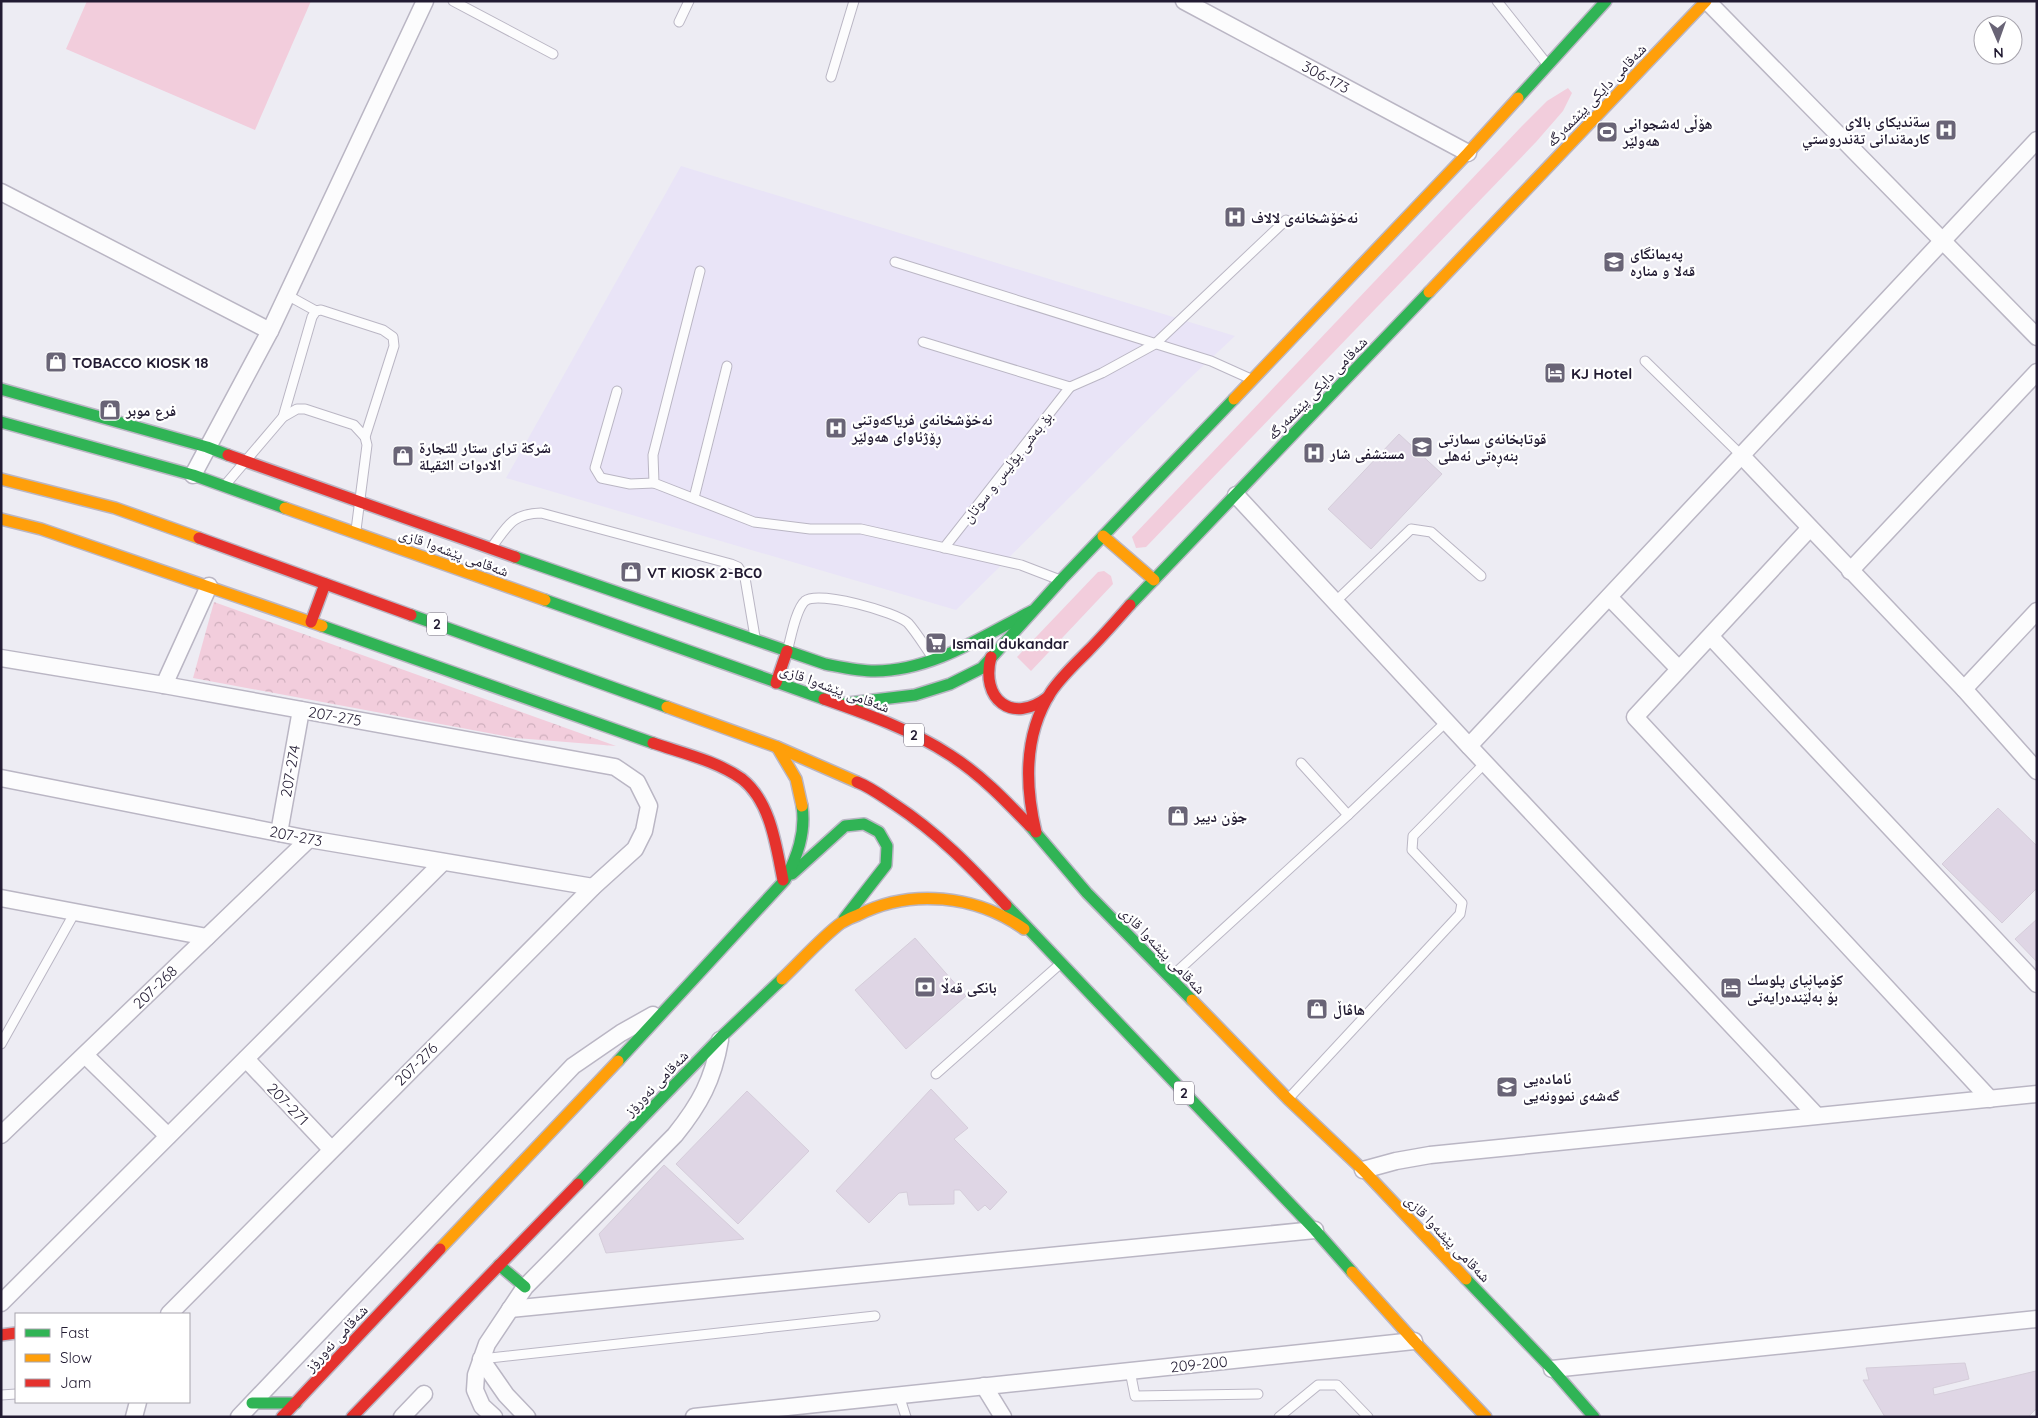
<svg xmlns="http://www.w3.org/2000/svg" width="2038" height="1418" font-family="Quicksand,'Noto Naskh Arabic',sans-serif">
  <defs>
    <pattern id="forest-crowns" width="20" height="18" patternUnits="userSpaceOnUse" patternTransform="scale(1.25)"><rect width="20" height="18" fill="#f2cddc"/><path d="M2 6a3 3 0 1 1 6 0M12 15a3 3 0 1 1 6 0" fill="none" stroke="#cfafbd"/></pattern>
  </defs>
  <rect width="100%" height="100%" fill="#edecf3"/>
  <polygon fill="#e9e4f7" points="681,166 1235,336 1189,379 956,610 506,478"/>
  <g fill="#f2cddc">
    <polygon points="87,1 311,1 255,130 66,49"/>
    <polygon points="1568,88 1572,93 1563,111 1536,142 1146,547 1136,548 1132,537 1522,126 1547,101"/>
    <polygon points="1104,571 1111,576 1113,584 1031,671 1017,657 1098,572"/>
  </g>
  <polygon fill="url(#forest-crowns)" points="214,602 616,746 516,738 193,678"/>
  <g fill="#dfd6e5" stroke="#d5cdda">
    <polygon points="1399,434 1442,474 1371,549 1328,509"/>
    <polygon points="1998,808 2037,846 2037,888 2002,923 1942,864"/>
    <polygon points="2037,919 2037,962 2015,939"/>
    <polygon points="915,938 966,996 906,1049 855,990"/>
    <polygon points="931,1089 968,1128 954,1139 1007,1192 990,1210 985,1205 978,1211 960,1190 954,1190 954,1204 909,1205 907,1192 899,1193 869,1223 836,1191"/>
    <polygon points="747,1091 809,1151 738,1224 676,1164"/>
    <polygon points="664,1165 744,1239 606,1253 599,1234"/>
    <polygon points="1965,1363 1969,1379 1933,1388 1934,1395 2036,1371 2037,1408 2028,1417 1885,1417 1863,1380 1869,1380 1866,1368"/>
  </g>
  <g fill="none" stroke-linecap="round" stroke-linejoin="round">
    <g stroke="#bab6c4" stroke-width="11">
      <g id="lane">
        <polyline points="453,1 553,54"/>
        <polyline points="1497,1 1547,64"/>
        <polyline points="679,22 689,1"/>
        <polyline points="831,77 854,1"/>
        <polyline points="895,262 1211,361 1251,379"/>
        <polyline points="700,271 653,455 654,483 754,522 810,529 861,529 1021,565 1060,580"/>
        <polyline points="287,295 316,311"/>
        <polyline points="923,342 1070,387 1102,373 1155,344 1286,220"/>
        <polyline points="1645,361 1741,455"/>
        <polyline points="617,391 595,468 601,478 630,484 654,483"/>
        <polyline points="283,417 312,317 316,311 321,310 383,330 393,337 394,346 365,437"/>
        <polyline points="226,484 283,417 297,409 305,409 354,425 365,437 367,445 356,530"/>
        <polyline points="694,498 727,366"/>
        <path d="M 491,548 C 508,526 511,514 541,513 L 731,564 L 738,567 L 745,578 L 755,637"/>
        <polyline points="944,548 1070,387"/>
        <polyline points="1335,602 1411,529 1431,532 1481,576"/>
        <path d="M 788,648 C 791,637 796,609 805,601 C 818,590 896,612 908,623 C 917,633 925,647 933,658"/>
        <polyline points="1301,763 1348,815"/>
        <polyline points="1171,977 1348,815 1446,722"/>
        <polyline points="1,1044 75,912"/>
        <polyline points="936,1074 1059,965"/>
        <polyline points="1290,1097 1460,914 1462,903 1412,850 1413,836 1485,763"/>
        <polyline points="481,1359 875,1316"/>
        <polyline points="1130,1371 1135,1396 1258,1394"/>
        <polyline points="1,1395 16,1394"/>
        <polyline points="899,1395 906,1417"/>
        <polyline points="1279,1417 1318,1385 1337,1385 1368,1417"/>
      </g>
    </g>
    <g stroke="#bab6c4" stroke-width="19">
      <g id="street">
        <polyline points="1184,1 1468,153"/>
        <polyline points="1707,1 2037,337"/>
        <polyline points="1,192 270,331"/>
        <polyline points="1741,455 1964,689 2037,771"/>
        <polyline points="193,475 270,331 425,1"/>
        <polyline points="1236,495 1469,746 1816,1115"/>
        <polyline points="1810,528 1635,717 1990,1099"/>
        <polyline points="1850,571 2037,372"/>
        <polyline points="1609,597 1679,669"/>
        <polyline points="1711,637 2037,984"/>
        <polyline points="1,658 164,685 615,767 637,782 649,806 644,831 635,849 593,887 169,1314"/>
        <polyline points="164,685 209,586"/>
        <polyline points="1964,689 2037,611"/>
        <polyline points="1469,746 2037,140"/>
        <polyline points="1,778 309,839 593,887"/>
        <polyline points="279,833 301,710"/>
        <polyline points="1,898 207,937"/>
        <polyline points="85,1055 168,1136"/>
        <polyline points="246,1059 331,1149"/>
        <polyline points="1,1135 309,839"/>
        <polyline points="1363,1170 1396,1161 1430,1155 2037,1094"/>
        <polyline points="1,1303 443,862"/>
        <polyline points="510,1309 1315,1230"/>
        <polyline points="481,1359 506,1395 527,1417"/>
        <polyline points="1552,1369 2037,1319"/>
        <polyline points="984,1386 1003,1417"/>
        <polyline points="134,1417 138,1402"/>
        <polyline points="239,1417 573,1066 621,1033 653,1015"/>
        <polyline points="402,1417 424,1394"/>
        <path d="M 494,1417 L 482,1406 L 475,1390 L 476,1375 L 487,1344 L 525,1287 L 675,1135 C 700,1104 713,1080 720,1040"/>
        <polyline points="694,1417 1414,1341"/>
      </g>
    </g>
    <g stroke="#bab6c4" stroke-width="14">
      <g id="fast">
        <polyline points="1518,98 1606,1"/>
        <polyline points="1,389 207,447 228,455"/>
        <polyline points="1,422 193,475 285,508"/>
        <path d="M 515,557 L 825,664 C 841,667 858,671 875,671 C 932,671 983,636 1032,611"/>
        <polyline points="545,600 824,699"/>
        <polyline points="1130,605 1429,292"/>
        <polyline points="411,615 667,707"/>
        <polyline points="322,626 653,743"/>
        <polyline points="840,704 915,695 950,684 982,668 1061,580 1234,399"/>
        <polyline points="1030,826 1087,893 1192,1000"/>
        <polyline points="792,874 845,826 864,824 879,832 887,846 886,865 844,919"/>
        <polyline points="1006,905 1315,1230 1352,1272"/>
        <path d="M 618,1061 L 785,880 C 797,857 806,833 802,806"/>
        <polyline points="578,1184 720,1038 782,979"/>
        <polyline points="499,1265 525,1287"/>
        <polyline points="1466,1279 1552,1369 1594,1417"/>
        <polyline points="252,1403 296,1403"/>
      </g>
    </g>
    <g stroke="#bab6c4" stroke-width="14">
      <g id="slow">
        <polyline points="1429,292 1706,1"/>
        <polyline points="1234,399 1468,153 1518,98"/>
        <polyline points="1,479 115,508 199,538"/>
        <polyline points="285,508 545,600"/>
        <polyline points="1,519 41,529 322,626"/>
        <polyline points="1103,536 1154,580"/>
        <polyline points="667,707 777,747 857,782"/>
        <polyline points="777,747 796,779 802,806"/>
        <path d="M 782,979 C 800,962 821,938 841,923 C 846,920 852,917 858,915 C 911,888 976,895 1024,929"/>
        <polyline points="1192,1000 1288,1099 1363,1170 1466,1279"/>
        <polyline points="440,1249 618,1061"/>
        <polyline points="1352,1272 1414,1341 1486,1417"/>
      </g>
    </g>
    <g stroke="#bab6c4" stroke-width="14">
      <g id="jam">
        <polyline points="228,455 515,557"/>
        <polyline points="199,538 411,615"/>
        <polyline points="311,622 325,584"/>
        <path d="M 991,657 C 980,699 1012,725 1048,697"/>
        <polyline points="776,683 787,651"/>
        <path d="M 824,699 C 867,714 912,730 950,755 C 980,774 1005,800 1030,826"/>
        <path d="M 653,743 C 682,753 717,761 742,779 C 771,802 776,846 783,880"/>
        <path d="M 857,782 C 870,787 882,796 894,804 C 938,833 970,866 1006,905"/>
        <path d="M 1036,832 C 1025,786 1024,734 1051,692 C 1061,677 1074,665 1087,652 C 1102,637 1116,621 1130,605"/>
        <polyline points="1,1335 16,1333"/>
        <polyline points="282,1417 440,1249"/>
        <polyline points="352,1417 578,1184"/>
      </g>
    </g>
    <use href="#lane" stroke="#fcfcfd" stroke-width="9"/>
    <use href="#street" stroke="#fcfcfd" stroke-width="16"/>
    <use href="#fast" stroke="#30b455" stroke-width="11"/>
    <use href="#slow" stroke="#ff9f0a" stroke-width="11"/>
    <use href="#jam" stroke="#e5322d" stroke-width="11"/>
  </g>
  <defs>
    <g id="hospital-square" transform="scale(1.125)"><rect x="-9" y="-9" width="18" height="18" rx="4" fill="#696476" stroke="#fff"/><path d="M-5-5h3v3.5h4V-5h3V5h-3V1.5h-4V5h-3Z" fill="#fff"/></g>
    <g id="stadium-square" transform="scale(1.125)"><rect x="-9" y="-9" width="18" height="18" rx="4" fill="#696476" stroke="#fff"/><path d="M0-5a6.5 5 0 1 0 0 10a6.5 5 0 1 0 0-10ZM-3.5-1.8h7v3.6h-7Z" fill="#fff"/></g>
    <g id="school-square" transform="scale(1.125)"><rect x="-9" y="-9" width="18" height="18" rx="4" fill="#696476" stroke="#fff"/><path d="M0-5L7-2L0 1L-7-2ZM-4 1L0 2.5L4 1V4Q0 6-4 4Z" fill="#fff"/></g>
    <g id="shop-square" transform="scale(1.125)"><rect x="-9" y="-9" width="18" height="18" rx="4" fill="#696476" stroke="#fff"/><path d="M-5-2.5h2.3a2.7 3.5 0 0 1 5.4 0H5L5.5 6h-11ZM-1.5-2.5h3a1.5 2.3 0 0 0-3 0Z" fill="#fff"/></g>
    <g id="hotel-square" transform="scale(1.125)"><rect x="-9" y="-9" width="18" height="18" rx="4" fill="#696476" stroke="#fff"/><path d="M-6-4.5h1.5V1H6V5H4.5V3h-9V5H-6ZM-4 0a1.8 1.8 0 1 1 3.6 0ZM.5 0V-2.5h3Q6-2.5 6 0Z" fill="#fff"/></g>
    <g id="supermarket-square" transform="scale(1.125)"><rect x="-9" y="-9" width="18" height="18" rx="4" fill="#696476" stroke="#fff"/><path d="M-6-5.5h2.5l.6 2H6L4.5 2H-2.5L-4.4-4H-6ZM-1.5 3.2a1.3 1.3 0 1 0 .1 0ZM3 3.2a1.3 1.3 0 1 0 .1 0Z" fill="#fff"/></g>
    <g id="bank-square" transform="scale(1.125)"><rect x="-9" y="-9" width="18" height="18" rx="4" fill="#696476" stroke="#fff"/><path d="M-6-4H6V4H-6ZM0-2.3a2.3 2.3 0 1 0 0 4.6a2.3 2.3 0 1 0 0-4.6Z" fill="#fff"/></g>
  </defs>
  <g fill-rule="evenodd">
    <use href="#hospital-square" x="1946" y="130"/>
    <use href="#stadium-square" x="1607" y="132"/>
    <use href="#hospital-square" x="1235" y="217"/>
    <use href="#school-square" x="1614" y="262"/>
    <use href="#shop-square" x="56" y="362"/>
    <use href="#hotel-square" x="1555" y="373"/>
    <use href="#shop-square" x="110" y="410"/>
    <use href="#hospital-square" x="836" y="428"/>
    <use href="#school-square" x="1422" y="447"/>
    <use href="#hospital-square" x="1314" y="453"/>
    <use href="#shop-square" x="403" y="456"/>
    <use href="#shop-square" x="631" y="572"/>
    <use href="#supermarket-square" x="936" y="643"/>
    <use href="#shop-square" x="1178" y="816"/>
    <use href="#bank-square" x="925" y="987"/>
    <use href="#hotel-square" x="1731" y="988"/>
    <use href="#shop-square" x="1317" y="1009"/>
    <use href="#school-square" x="1507" y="1087"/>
  </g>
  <g text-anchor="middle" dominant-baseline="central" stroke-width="4.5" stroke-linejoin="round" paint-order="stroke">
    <g fill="#fff" stroke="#645f70" stroke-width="1">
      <rect x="427" y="612.5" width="20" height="23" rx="4"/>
      <rect x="904" y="723.5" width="20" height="23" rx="4"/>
      <rect x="1174" y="1081.5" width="20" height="23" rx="4"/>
    </g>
    <g font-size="14" font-weight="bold" fill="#221b32">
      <text x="437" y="624">2</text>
      <text x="914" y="735">2</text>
      <text x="1184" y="1093">2</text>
    </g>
    <g font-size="15" fill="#221b32" stroke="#fff">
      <text transform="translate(1326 77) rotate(28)">306-173</text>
      <text transform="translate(1596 95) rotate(-46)">شەقامی دایکی پێشمەرگە</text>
      <text transform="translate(1317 388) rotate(-46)">شەقامی دایکی پێشمەرگە</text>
      <text transform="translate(1007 467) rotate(-52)">بۆ بەشی پۆلیس و سوتان</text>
      <text transform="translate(454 552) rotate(20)">شەقامی پێشەوا قازی</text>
      <text transform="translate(835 688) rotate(20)">شەقامی پێشەوا قازی</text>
      <text transform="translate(335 716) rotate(10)">207-275</text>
      <text transform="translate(290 771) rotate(-80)">207-274</text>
      <text transform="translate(296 836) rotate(11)">207-273</text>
      <text transform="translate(1163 950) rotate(46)">شەقامی پێشەوا قازی</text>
      <text transform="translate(155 987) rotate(-44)">207-268</text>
      <text transform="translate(416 1064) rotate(-45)">207-276</text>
      <text transform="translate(656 1083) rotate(-46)">شەقامی نەورۆز</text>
      <text transform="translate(288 1104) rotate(46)">207-271</text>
      <text transform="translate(1448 1238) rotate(46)">شەقامی پێشەوا قازی</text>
      <text transform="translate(336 1338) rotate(-47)">شەقامی نەورۆز</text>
      <text transform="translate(1199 1364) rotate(-6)">209-200</text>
    </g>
    <g font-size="15" font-weight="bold" fill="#221b32" stroke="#fff" text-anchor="start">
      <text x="1930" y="121" text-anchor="end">سةنديكاى بالاى<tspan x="1930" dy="17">كارمةندانى تةندروستي</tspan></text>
      <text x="1623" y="123">هۆڵی لەشجوانی<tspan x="1623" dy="17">هەولێر</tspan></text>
      <text x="1251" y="217">نەخۆشخانەی لالاف</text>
      <text x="1630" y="253">پەیمانگای<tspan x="1630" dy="17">قەلا و منارە</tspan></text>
      <text x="72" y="362">TOBACCO KIOSK 18</text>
      <text x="1571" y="373">KJ Hotel</text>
      <text x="126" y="410">فرع موبر</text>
      <text x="852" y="419">نەخۆشخانەی فریاکەوتنی<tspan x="852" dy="17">ڕۆژئاوای هەولێر</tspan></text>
      <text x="1438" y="438">قوتابخانەی سمارتی<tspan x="1438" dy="17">بنەڕەتی ئەهلی</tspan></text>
      <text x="419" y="447">شركة ترای ستار للتجارة<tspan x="419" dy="17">الادوات الثقيلة</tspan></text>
      <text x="1330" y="453">مستشفى شار</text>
      <text x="647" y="572">VT KIOSK 2-BC0</text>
      <text x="952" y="643">Ismail dukandar</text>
      <text x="1194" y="816">جۆن دییر</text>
      <text x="1747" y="979">کۆمپانیای پلوسك<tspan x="1747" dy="17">بۆ بەڵێندەرایەتی</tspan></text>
      <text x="941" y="987">بانکی قەڵا</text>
      <text x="1333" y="1009">هاڤاڵ</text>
      <text x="1523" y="1078">ئامادەیی<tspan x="1523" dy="17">گەشەی نموونەیی</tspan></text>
    </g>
  </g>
  <rect width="2038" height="1418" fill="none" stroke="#221b32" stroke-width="5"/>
  <rect x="15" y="1313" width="175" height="90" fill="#ffffff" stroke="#a7a4ad"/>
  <rect x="25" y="1329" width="25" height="8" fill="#30b455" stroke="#a7a4ad"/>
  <text x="60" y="1338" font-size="15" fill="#221b32">Fast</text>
  <rect x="25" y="1354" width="25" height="8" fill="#ff9f0a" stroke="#a7a4ad"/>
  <text x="60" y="1363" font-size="15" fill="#221b32">Slow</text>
  <rect x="25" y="1379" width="25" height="8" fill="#e5322d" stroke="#a7a4ad"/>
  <text x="60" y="1388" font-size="15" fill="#221b32">Jam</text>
  <g transform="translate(1998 40) rotate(178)"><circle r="24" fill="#ffffff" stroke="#a7a4ad"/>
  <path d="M0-4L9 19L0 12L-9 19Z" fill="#696476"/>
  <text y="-8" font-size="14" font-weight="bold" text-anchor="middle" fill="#221b32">N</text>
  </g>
</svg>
